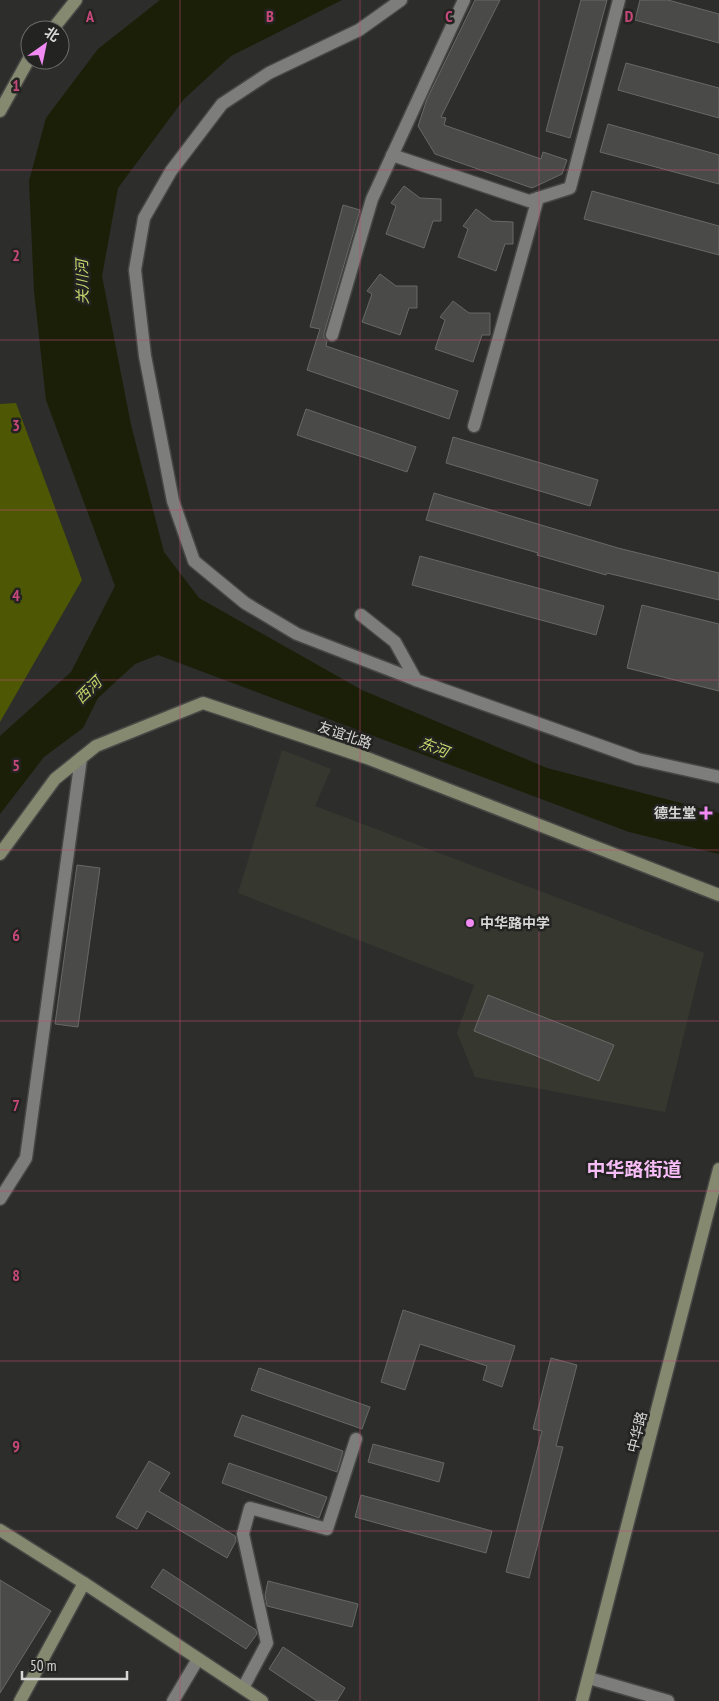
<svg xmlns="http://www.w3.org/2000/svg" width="719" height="1701" font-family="'PT Sans Narrow','Noto Sans SC',sans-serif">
  <rect width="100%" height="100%" fill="#2d2d2b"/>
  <polygon fill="#36382f" points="282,750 331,769 315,806 704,953 665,1112 475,1077 457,1033 474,985 238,893"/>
  <polygon fill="#4e5704" points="16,403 82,580 0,722 0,404"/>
  <polygon fill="#1c1f07" points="160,0 342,0 231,56 184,99 118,188 102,276 131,425 164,552 199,598 362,690 547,768 719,813 719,854 629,832 158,655 135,664 98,698 83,728 44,757 0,814 0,736 71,672 115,586 46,400 34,291 29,181 46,118 98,49"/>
  <g fill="#4a4b48" stroke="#686966">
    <polygon points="475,0 500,0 441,117 446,118 444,125 541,159 543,152 567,160 562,174 532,188 435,154 418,126 427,99"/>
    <polygon points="581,0 607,0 570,138 546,131"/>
    <polygon points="640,0 668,0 719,14 719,43 635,20"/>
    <polygon points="626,63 719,88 719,118 618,90"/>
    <polygon points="608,124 719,155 719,184 600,152"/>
    <polygon points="404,186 420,198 441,199 441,221 433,221 424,248 386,234 396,206 391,203"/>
    <polygon points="592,191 719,226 719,255 584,219"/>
    <polygon points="343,205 360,210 324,333 324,337 327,341 326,346 458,391 449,419 307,370 320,329 310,327"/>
    <polygon points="476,209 492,221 513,222 513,244 505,244 496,271 458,257 468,229 463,226"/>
    <polygon points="380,274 396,286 417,286 417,308 409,308 400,335 362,322 372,294 367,291"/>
    <polygon points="453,301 469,313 490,313 490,335 482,335 473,362 435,349 445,320 440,317"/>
    <polygon points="306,409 416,447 407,472 297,435"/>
    <polygon points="453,437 598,480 590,506 446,463"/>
    <polygon points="434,493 618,548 719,573 719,600 607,573 606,575 537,555 538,553 426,520"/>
    <polygon points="420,556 604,606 596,635 412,585"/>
    <polygon points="642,605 719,624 719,691 627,668"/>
    <polygon points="77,865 100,868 78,1027 55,1024"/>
    <polygon points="488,995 614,1045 599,1081 474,1031"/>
    <polygon points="403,1310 515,1346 502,1387 483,1380 487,1366 420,1344 405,1390 381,1382"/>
    <polygon points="551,1358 577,1365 556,1446 563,1447 529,1578 506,1572 542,1431 533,1429"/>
    <polygon points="259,1368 370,1407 362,1429 251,1390"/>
    <polygon points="242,1415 343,1451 337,1472 234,1436"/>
    <polygon points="373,1444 444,1463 439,1482 368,1462"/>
    <polygon points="149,1461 170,1473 159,1491 235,1536 236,1541 227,1558 147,1511 137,1529 116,1517"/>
    <polygon points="229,1463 327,1497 319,1518 222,1483"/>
    <polygon points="361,1495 492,1531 486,1553 355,1517"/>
    <polygon points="163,1569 256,1630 257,1634 246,1649 151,1587"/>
    <polygon points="0,1580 51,1611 0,1693"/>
    <polygon points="268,1581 358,1604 352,1627 267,1606 265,1595"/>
    <polygon points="283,1647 345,1688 337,1701 317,1701 269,1669"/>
  </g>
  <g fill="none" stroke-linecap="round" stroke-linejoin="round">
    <g stroke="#474846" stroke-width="15">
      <g id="street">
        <polyline points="401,0 359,30 269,73 222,104 171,171 144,218 135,270 145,356 173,501 194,561 245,603 297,634 416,680"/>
        <polyline points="392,155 529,201 570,188 619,0"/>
        <polyline points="332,335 372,199 464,0"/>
        <polyline points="474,426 538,198"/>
        <polyline points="361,615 395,642 416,680 638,759 719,777"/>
        <polyline points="0,1199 26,1158 81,758"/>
        <polyline points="589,1678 668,1701"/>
        <polyline points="243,1688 267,1643 243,1534 250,1508 327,1529 356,1439"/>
        <polyline points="173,1701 198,1659"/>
      </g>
    </g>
    <g stroke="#474846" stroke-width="15">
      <g id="secondary">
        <polyline points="52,30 76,0"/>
        <polyline points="0,111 30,57"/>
        <polyline points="0,854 55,779 96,746 203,703 367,758 719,895"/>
        <polyline points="0,1530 84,1583 262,1701"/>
        <polyline points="20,1701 84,1583"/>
        <polyline points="582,1701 719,1169"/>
      </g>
    </g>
    <use href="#street" stroke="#7d7e7b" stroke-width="12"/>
    <use href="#secondary" stroke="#85896f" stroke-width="12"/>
  </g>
  <path fill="none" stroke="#c7487a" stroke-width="1" stroke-opacity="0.55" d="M 180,0 L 180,1701M 360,0 L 360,1701M 539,0 L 539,1701M 0,170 L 719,170M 0,340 L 719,340M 0,510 L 719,510M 0,680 L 719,680M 0,850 L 719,850M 0,1021 L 719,1021M 0,1191 L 719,1191M 0,1361 L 719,1361M 0,1531 L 719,1531"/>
  <g fill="#f28af3" stroke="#232421" stroke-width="2">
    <path d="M703.5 805.5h5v5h5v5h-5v5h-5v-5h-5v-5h5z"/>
    <circle cx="470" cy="923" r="5"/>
  </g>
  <g text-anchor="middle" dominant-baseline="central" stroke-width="5" stroke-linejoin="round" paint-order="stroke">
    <g font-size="14" fill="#d7d7d6" stroke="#232421">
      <text transform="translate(345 735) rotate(19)">友谊北路</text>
      <text transform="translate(637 1432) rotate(-76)">中华路</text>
    </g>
    <g font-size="14" font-weight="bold" fill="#d7d7d6" stroke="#232421" text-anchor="end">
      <text x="696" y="813">德生堂</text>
      <text x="480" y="923" text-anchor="start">中华路中学</text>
    </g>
    <g font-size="15" font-style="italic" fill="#c5d56c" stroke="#232421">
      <text transform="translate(82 282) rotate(-91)">关川河</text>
      <text transform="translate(88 690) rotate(-45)">西河</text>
      <text transform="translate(434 747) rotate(21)">东河</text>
    </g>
    <g font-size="19" font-weight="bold" fill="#f6bcf6" stroke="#232421">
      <text x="634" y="1169">中华路街道</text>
    </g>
  </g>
  <g font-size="16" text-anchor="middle" font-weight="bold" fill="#c7487a" stroke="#232421" stroke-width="5" stroke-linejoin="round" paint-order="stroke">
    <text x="90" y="22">A</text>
    <text x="270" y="22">B</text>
    <text x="449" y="22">C</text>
    <text x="629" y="22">D</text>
    <text x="16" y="91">1</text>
    <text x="16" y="261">2</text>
    <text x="16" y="431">3</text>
    <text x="16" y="601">4</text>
    <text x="16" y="771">5</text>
    <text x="16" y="941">6</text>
    <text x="16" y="1111">7</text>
    <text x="16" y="1281">8</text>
    <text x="16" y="1452">9</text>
  </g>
  <g transform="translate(45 45) rotate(33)"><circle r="24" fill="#232421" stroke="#6b6c69"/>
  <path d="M0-4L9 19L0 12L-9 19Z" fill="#f28af3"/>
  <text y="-8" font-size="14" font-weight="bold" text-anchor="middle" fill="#d7d7d6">北</text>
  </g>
  <path d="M22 1671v8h105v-8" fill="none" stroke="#d7d7d6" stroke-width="2.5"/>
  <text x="30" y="1671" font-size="15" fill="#d7d7d6" stroke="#232421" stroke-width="4" paint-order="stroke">50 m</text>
</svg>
